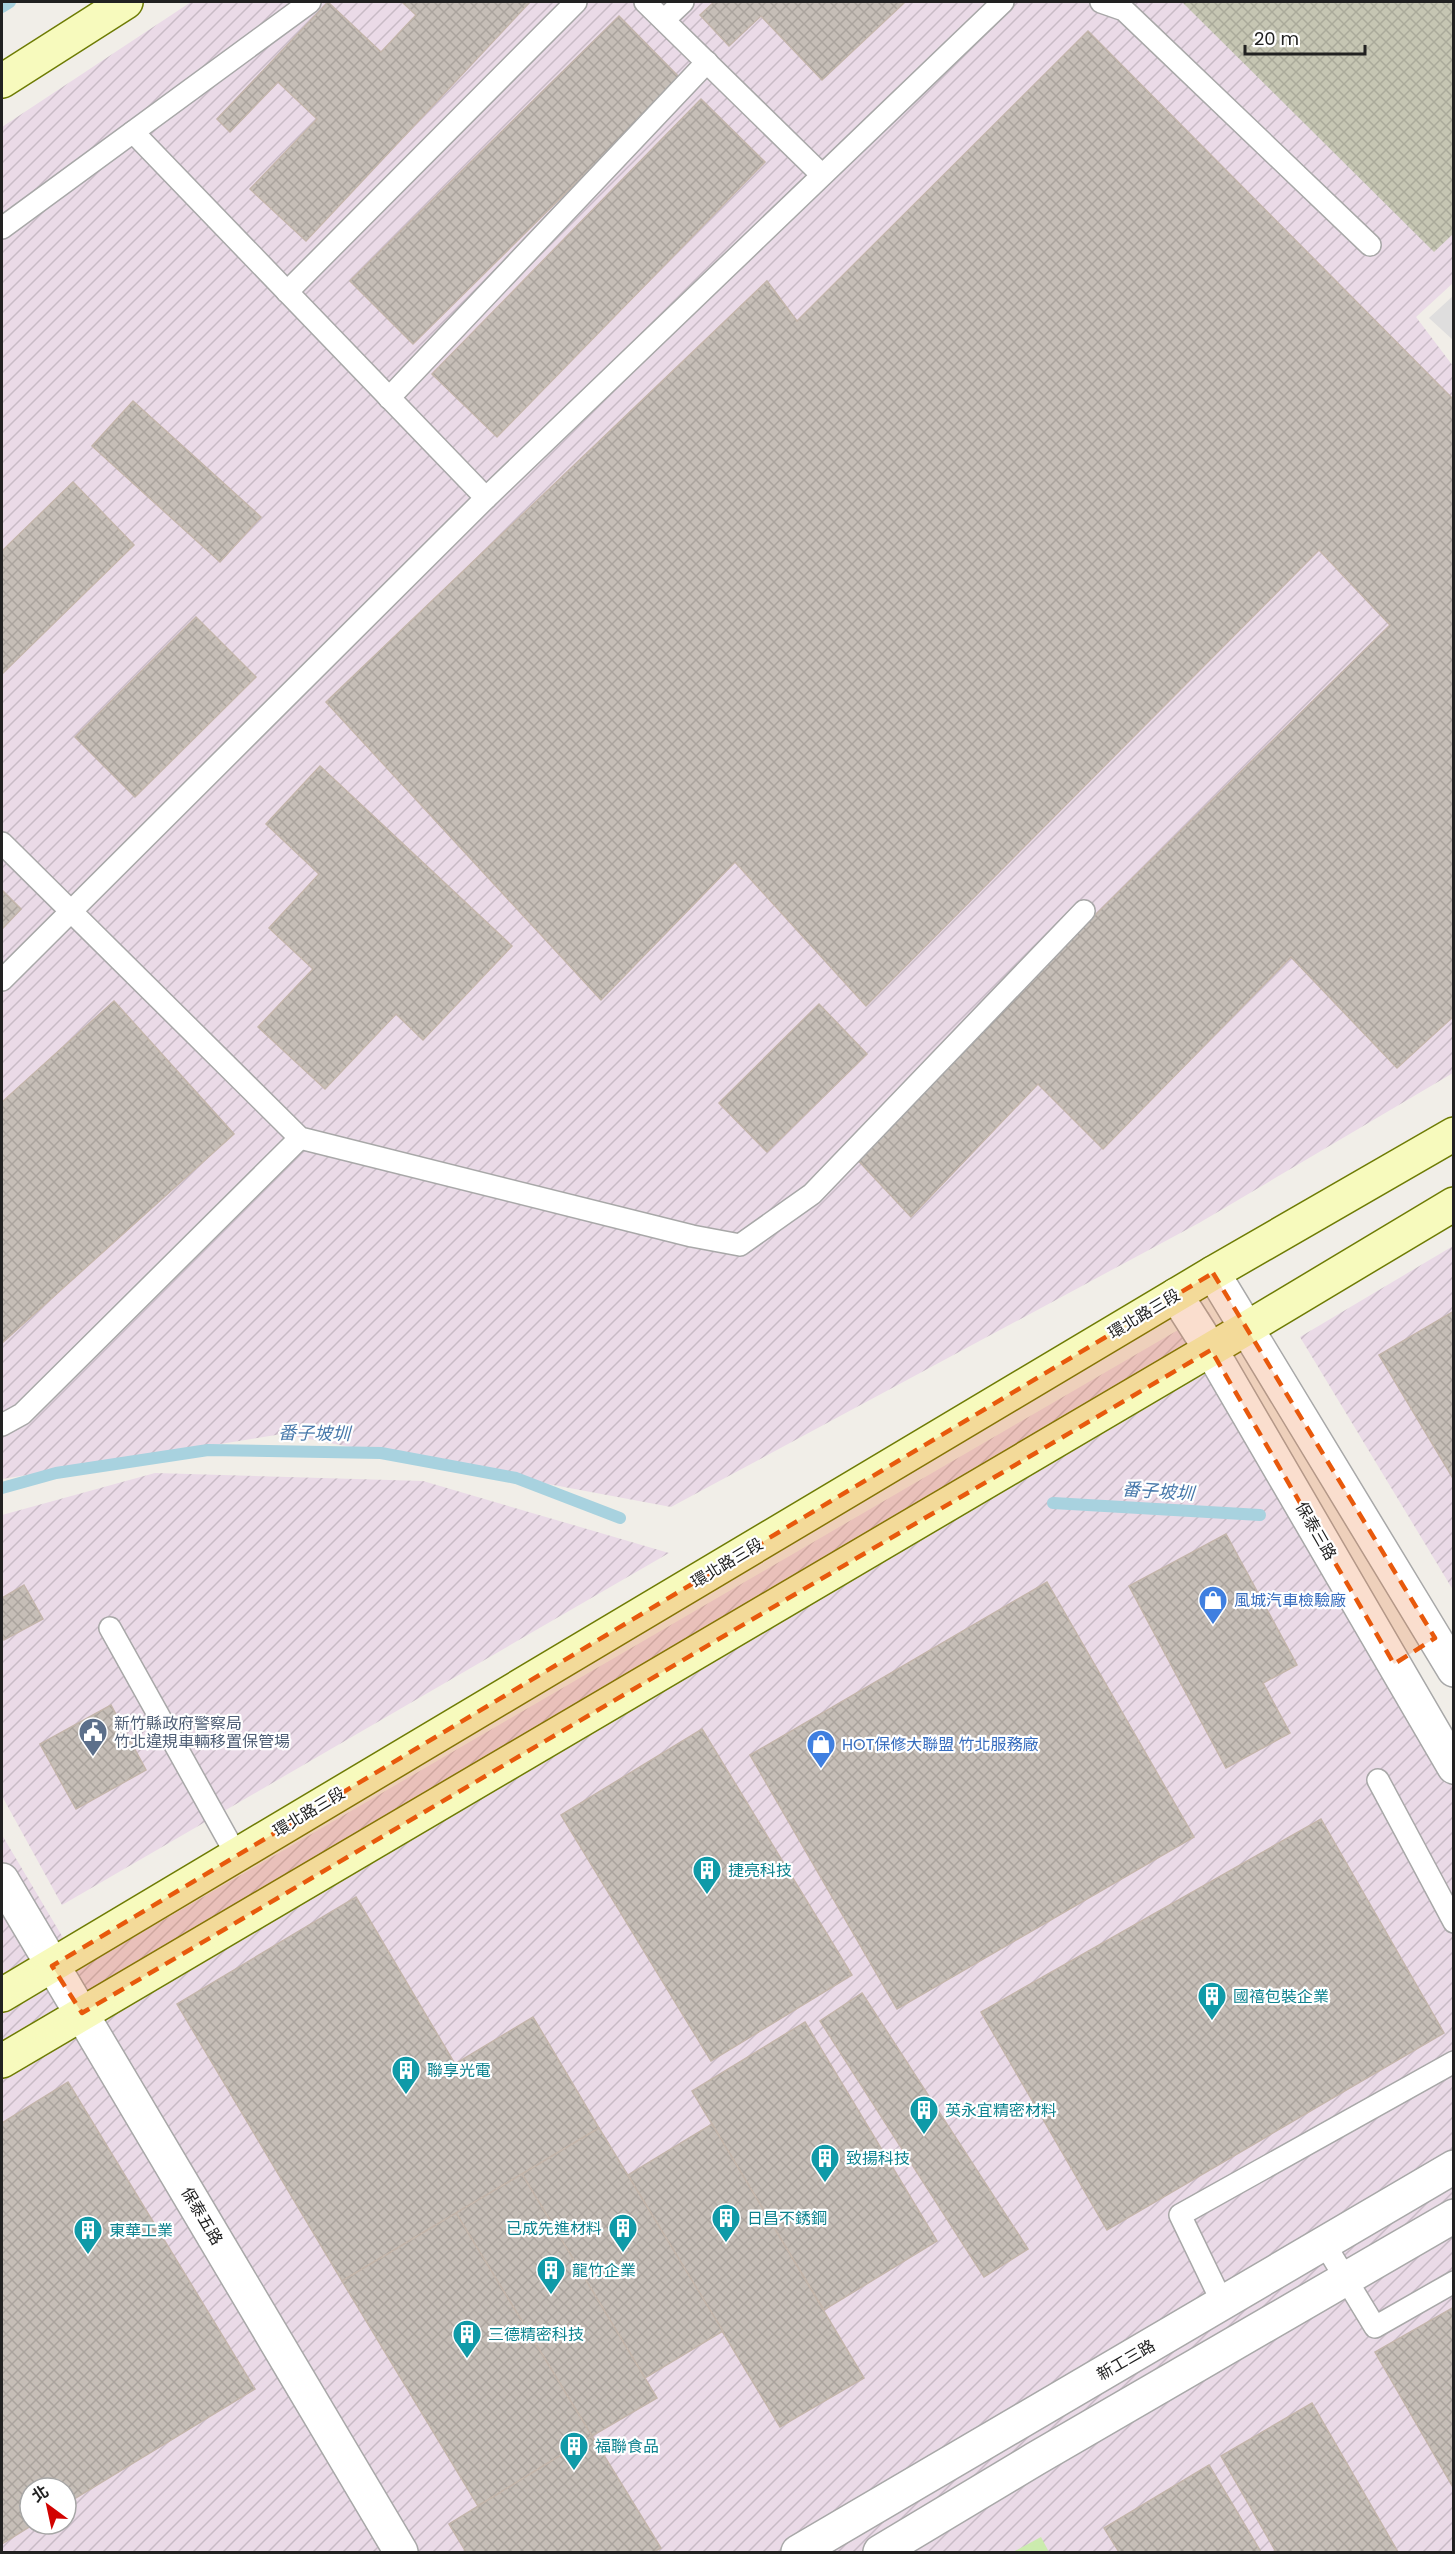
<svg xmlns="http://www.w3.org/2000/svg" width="1455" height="2554" font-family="Poppins,'Noto Sans TC',sans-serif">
  <defs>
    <pattern id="industrial-furrows" width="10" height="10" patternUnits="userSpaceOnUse" patternTransform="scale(1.5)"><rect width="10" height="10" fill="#eadae7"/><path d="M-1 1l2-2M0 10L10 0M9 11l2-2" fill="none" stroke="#c8bbc6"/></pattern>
    <pattern id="construction-cross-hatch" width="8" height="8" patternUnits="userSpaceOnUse" patternTransform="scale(1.5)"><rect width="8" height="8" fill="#c6c6b3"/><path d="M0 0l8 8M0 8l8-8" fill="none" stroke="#aaaa9a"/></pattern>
    <pattern id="building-cross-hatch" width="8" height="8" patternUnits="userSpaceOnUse" patternTransform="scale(1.5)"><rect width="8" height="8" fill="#c6beb7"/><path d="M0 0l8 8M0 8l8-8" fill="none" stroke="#aaa39d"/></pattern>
  </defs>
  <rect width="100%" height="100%" fill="#f1eee8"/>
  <polygon fill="#dfdede" points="1453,296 1453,340 1429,318"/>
  <g fill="url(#industrial-furrows)" fill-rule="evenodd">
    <polygon points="191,2 1453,2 1453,283 1416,317 1453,366 1453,1073 1199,1223 671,1507 282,1434 2,1479 2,127"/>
    <polygon points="1453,1246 1453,1590 1300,1337"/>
    <path d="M 1209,1312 L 1453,1736 L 1453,2552 L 2,2552 L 2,1835 L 81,1968 ZM 30,2488 L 66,2488 L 66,2524 L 30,2524 Z"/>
    <polygon points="155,1473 423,1481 669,1553 62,1905 2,1796 2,1515"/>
  </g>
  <polygon fill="url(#construction-cross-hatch)" points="1182,2 1453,2 1453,234 1434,252"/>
  <polygon fill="#cbebae" points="1041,2537 1049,2552 1013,2552"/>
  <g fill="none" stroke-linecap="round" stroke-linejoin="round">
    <g stroke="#a8d2df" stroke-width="12">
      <polyline points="2,7 10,2"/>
      <polyline points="2,1488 56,1473 208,1450 381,1453 516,1478 620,1518"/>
      <polyline points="1053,1503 1260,1515"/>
    </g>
  </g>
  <g fill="url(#building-cross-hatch)" stroke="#c3b5aa" stroke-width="1.5">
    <polygon points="328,2 381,52 416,15 402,2 530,2 306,241 250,189 317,119 278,82 230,132 217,119"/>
    <polygon points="714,2 905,2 822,80 761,16 729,46 700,15"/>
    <polygon points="619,16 681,79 413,344 350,281"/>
    <polygon points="1088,31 1454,400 1454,1016 1397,1068 1291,957 1103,1149 1038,1084 911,1217 852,1154 1390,625 1319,550 866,1006 735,862 601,1000 326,702 767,281 797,321"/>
    <polygon points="701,99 765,162 497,437 432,374"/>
    <polygon points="133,401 261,517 220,562 92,446"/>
    <polygon points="73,482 134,545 2,674 2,551"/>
    <polygon points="196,617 256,677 135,797 75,737"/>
    <polygon points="320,766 512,946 423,1040 396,1014 325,1089 258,1027 313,969 269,928 319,874 266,824"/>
    <polygon points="2,890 21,909 2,929"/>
    <polygon points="114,1001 234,1134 2,1343 2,1102"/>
    <polygon points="819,1004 867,1054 767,1152 719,1103"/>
    <polygon points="1454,1311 1454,1480 1379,1355"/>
    <polygon points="1226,1534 1297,1665 1263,1683 1290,1733 1226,1768 1129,1586"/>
    <polygon points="1047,1582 1194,1837 897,2009 750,1755"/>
    <polygon points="24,1585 43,1619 4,1640 2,1634 2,1598"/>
    <polygon points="111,1705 146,1770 76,1809 40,1744"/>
    <polygon points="702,1729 852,1975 711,2061 561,1815"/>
    <polygon points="1321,1819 1444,2033 1107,2230 981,2012"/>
    <polygon points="356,1897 455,2064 533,2017 599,2128 342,2281 177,2004"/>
    <polygon points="862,1993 1028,2249 984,2277 820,2021"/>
    <polygon points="805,2022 937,2241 824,2310 692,2091"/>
    <polygon points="68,2082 255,2389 66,2504 66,2488 30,2488 30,2524 34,2524 2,2544 2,2123"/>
    <polygon points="712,2124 864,2378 780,2427 628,2175"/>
    <polygon points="599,2128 723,2331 645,2378 522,2174"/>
    <polygon points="522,2174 657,2398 592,2436 456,2213"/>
    <polygon points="456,2213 592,2436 478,2506 342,2281"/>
    <polygon points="1454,2307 1454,2489 1375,2352"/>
    <polygon points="1312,2403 1398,2552 1276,2552 1221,2456"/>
    <polygon points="592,2436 661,2548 654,2552 466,2552 449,2524"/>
    <polygon points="1209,2465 1261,2552 1119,2552 1104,2528"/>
  </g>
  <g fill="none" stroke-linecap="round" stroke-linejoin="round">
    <g stroke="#a8a8a8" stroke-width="24">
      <g id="lane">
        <polyline points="645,2 822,175"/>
        <polyline points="1101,2 1124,10 1370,245"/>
        <polyline points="664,20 683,2"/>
        <polyline points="133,132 486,498"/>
        <polyline points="2,228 310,2"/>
        <polyline points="287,292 576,2"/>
        <polyline points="389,398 707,62"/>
        <polyline points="2,843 300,1138 692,1236 740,1245 812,1194 1084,911"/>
        <polyline points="2,980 486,498 1003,2"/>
        <polyline points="2,1425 22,1414 300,1138"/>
        <polyline points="110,1628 237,1856"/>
        <polyline points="1378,1780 1454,1922"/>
        <polyline points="1324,2243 1375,2327 1454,2282"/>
        <polyline points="1223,2304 1180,2215 1454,2062"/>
      </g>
    </g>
    <g stroke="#a8a8a8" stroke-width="36">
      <g id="street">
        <polyline points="1213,1273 1454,1670"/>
        <polyline points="1176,1295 1211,1350 1454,1767"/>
        <polyline points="2,1880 401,2552"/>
        <polyline points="798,2552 1454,2167"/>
        <polyline points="880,2552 1035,2459 1454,2216"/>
      </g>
    </g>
    <g stroke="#6e7c04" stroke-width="36">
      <g id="secondary">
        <polyline points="2,81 126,2"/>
        <polyline points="2,1995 1213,1273 1454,1134"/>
        <polyline points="2,2061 1247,1328 1454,1204"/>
      </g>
    </g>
    <use href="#lane" stroke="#fff" stroke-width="21"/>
    <use href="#street" stroke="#fff" stroke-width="33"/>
    <use href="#secondary" stroke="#f7fabd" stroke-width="33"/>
  </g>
  <path fill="#e8590c" fill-opacity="0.2" stroke="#e8590c" stroke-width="4.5" stroke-dasharray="12 8" stroke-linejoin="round" d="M 1213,1273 L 1435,1638 L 1394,1664 L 1211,1350 L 82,2013 L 52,1966 Z"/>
  <defs>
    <g id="shop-pin" transform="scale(1.5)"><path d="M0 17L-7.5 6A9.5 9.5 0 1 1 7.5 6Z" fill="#3f7fe0" stroke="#fff"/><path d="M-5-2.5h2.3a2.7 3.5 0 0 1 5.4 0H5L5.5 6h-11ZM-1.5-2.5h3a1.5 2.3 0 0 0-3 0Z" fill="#fff"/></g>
    <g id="civic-pin" transform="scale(1.5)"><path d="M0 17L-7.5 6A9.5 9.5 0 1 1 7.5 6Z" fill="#5c6f8a" stroke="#fff"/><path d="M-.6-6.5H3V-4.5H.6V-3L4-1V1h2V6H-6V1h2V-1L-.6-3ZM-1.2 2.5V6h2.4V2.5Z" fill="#fff"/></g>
    <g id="building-pin" transform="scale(1.5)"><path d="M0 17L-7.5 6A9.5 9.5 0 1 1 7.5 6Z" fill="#0f9aa8" stroke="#fff"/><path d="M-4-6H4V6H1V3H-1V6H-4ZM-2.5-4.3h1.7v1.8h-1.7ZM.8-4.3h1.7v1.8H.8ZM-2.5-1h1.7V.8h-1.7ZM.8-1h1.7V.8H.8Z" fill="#fff"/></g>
  </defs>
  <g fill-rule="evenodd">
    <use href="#shop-pin" x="1213" y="1600"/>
    <use href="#civic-pin" x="93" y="1732"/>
    <use href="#shop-pin" x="821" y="1744"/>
    <use href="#building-pin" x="707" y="1870"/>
    <use href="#building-pin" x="1212" y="1996"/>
    <use href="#building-pin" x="406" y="2070"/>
    <use href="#building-pin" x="924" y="2110"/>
    <use href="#building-pin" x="825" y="2158"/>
    <use href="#building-pin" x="726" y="2218"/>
    <use href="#building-pin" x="623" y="2228"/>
    <use href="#building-pin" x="88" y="2230"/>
    <use href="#building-pin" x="551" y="2270"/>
    <use href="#building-pin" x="467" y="2334"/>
    <use href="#building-pin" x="574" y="2446"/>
  </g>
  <g text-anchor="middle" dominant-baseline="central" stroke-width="4.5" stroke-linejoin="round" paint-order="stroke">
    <g font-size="16" fill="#212121" stroke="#fff">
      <text transform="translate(1144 1314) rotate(-31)">環北路三段</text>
      <text transform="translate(1316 1531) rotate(60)">保泰三路</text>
      <text transform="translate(727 1563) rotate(-31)">環北路三段</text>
      <text transform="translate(309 1812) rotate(-31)">環北路三段</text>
      <text transform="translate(202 2216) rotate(59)">保泰五路</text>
      <text transform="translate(1126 2360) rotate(-30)">新工三路</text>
    </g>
    <g font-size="16" fill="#366cbe" stroke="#fff" text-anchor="start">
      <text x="1234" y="1600">風城汽車檢驗廠</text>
      <text x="842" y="1744">HOT保修大聯盟 竹北服務廠</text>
    </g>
    <g font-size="16" fill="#4e5e75" stroke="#fff" text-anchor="start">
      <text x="114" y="1723">新竹縣政府警察局<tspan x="114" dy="18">竹北違規車輛移置保管場</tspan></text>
    </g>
    <g font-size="16" fill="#0d838f" stroke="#fff" text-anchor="start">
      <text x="728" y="1870">捷亮科技</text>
      <text x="1233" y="1996">國禧包裝企業</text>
      <text x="427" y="2070">聯享光電</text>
      <text x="945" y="2110">英永宜精密材料</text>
      <text x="846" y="2158">致揚科技</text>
      <text x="747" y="2218">日昌不銹鋼</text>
      <text x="602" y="2228" text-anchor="end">已成先進材料</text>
      <text x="109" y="2230">東華工業</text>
      <text x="572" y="2270">龍竹企業</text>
      <text x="488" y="2334">三德精密科技</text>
      <text x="595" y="2446">福聯食品</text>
    </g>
    <g font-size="18" font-style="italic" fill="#4879ab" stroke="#fff">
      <text transform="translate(314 1433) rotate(1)">番子坡圳</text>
      <text transform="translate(1158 1491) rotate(4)">番子坡圳</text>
    </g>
  </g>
  <rect width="1455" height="2554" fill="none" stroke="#212121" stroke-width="6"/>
  <g transform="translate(48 2506) rotate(327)"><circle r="28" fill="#ffffff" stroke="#a6a6a6" stroke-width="1.5"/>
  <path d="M0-4.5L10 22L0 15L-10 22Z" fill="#d20200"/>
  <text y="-9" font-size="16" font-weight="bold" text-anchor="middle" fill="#212121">北</text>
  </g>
  <path d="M1245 45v9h120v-9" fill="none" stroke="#212121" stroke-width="3"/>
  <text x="1254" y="45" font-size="18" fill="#212121" stroke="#ffffff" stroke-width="4.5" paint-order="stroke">20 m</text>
</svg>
